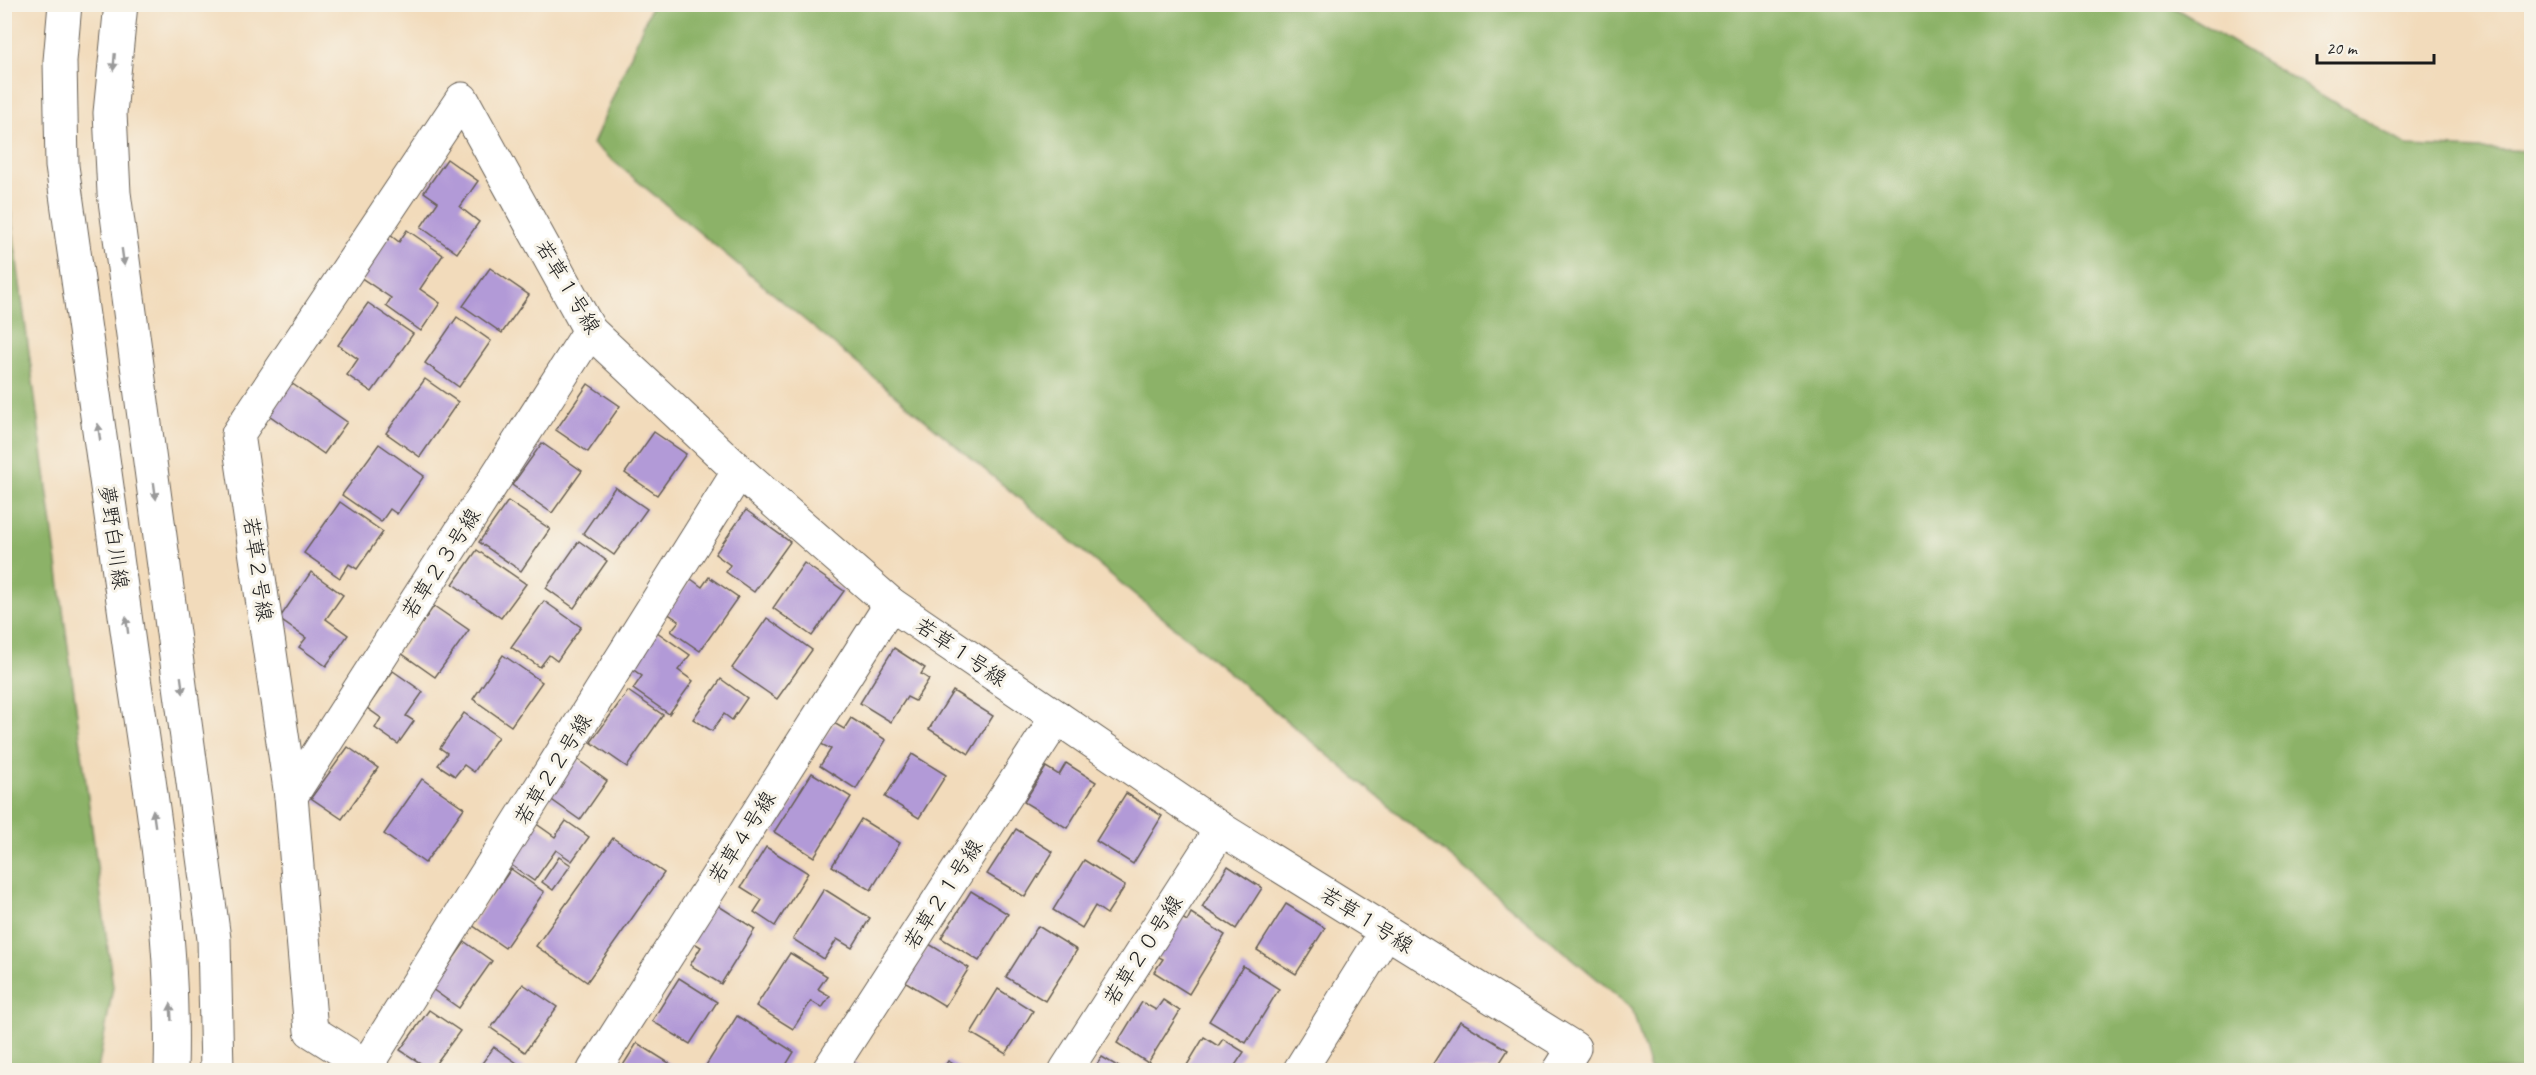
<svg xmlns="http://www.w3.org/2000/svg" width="2536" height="1075" font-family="Caveat,'Klee One',sans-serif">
  <rect width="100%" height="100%" fill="#f7f3e8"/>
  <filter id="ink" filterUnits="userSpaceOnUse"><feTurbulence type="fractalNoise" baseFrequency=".0167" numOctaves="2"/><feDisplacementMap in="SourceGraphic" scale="12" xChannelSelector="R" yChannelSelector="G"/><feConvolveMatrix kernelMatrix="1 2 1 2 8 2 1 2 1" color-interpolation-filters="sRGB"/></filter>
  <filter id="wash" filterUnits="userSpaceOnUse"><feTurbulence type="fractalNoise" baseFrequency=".008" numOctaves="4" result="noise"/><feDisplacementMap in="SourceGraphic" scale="24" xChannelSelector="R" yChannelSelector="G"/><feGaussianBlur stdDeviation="1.35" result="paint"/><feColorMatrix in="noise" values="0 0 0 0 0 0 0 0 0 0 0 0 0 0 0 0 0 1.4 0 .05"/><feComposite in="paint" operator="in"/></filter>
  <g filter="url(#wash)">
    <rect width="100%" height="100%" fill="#f2dbbb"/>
    <g fill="#8cb267" stroke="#546742" stroke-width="1.5">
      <polygon points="2173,4 2173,7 2408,146 2531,151 2531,1070 1650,1070 1632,1008 593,144 652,5"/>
      <polygon points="4,163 113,987 98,1070 5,1070"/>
    </g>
    <g id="blocks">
      <g fill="#b29ad7">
        <polygon points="447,159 478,181 460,207 479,222 457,253 421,227 438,202 424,192"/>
        <polygon points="407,230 443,255 420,289 440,303 421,331 386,306 391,298 360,277 390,235 399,242"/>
        <polygon points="490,268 529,295 502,333 463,306"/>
        <polygon points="368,303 413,334 372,392 347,375 358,359 338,345"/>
        <polygon points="457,317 491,341 459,387 425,363"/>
        <polygon points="425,379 458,402 420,457 386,433"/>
        <polygon points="291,383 347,422 324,454 269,415"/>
        <polygon points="588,384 620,406 588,452 556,430"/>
        <polygon points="654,432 686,454 657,495 625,473"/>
        <polygon points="542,443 582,471 552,513 512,485"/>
        <polygon points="379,444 424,476 397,514 390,509 381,522 342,495"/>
        <polygon points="615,487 647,509 614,555 583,533"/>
        <polygon points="508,501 550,529 521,571 479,542"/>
        <polygon points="340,502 383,532 357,569 349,564 340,578 304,553"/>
        <polygon points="746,510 790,542 754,592 726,572 730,565 715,554"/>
        <polygon points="579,541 607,561 574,608 546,588"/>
        <polygon points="477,550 526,584 501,618 453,584"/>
        <polygon points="804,563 844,591 812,636 773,608"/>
        <polygon points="311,572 343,595 326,619 348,635 326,666 299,647 306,638 279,619"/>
        <polygon points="709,577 738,597 700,651 671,631 679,621 667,613 691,579 702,587"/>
        <polygon points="544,601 581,627 557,661 549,655 540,667 511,647"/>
        <polygon points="434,606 469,630 435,677 401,653"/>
        <polygon points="767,618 812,650 777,699 732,668"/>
        <polygon points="657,632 690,655 678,670 693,681 669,714 633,689 642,676 631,668"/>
        <polygon points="894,648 925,668 921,674 929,679 915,701 907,697 891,722 860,703"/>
        <polygon points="503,655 542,682 511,726 473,699"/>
        <polygon points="393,671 423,692 406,716 414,721 398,744 375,728 381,718 367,708"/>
        <polygon points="721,679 747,698 732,720 724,714 712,731 693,719"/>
        <polygon points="628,691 663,715 627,767 591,742"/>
        <polygon points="953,691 993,716 969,754 929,729"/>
        <polygon points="464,713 498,737 474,772 464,765 455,776 438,765 447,753 440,748"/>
        <polygon points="851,718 886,740 856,789 820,766 831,749 821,744 834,723 844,729"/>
        <polygon points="348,747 378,768 342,819 311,798"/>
        <polygon points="912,754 946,775 919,818 885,797"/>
        <polygon points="577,759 607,781 580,820 549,798"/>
        <polygon points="1066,763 1096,782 1067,828 1024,802 1046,767 1059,775"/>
        <polygon points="812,773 851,797 814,857 774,832"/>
        <polygon points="422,779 464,808 425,863 384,834"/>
        <polygon points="1126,793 1162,816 1133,864 1096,841"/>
        <polygon points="861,819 900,843 871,890 832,866"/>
        <polygon points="566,821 589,837 572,861 556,850 534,881 507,862 535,823 555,837"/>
        <polygon points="1016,829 1053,852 1025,897 987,874"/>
        <polygon points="613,838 664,873 587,982 536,946"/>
        <polygon points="766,847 808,873 775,926 754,912 762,900 741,887"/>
        <polygon points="559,857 571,865 553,890 542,882"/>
        <polygon points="1084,860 1125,886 1107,914 1095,906 1082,928 1053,910"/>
        <polygon points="1228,866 1262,888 1236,929 1202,907"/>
        <polygon points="511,869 544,892 505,948 472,925"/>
        <polygon points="824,889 870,918 852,948 837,939 824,959 793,939"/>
        <polygon points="971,891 1008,914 979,961 941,938"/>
        <polygon points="714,903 755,929 721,984 690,965 701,947 691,941"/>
        <polygon points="1286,904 1325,928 1296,974 1257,950"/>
        <polygon points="1191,913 1225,935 1189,994 1154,972 1163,959 1153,954 1177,915 1187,921"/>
        <polygon points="1038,926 1077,950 1045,1001 1006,977"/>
        <polygon points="465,942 492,961 459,1008 432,989"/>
        <polygon points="929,944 969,968 945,1006 906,982"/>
        <polygon points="790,953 827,976 818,989 830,996 822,1008 811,1001 793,1029 756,1006"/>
        <polygon points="1243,966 1279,989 1246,1043 1209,1021"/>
        <polygon points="679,978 717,1002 690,1044 652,1021"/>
        <polygon points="523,984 557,1007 525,1052 491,1028"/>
        <polygon points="998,989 1033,1011 1006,1054 971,1033"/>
        <polygon points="1163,1000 1180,1011 1148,1063 1117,1043 1142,1002 1156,1010"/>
        <polygon points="429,1010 460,1031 431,1070 400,1050"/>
        <polygon points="737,1016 794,1052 783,1070 703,1070"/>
        <polygon points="1460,1021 1508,1050 1495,1070 1429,1070"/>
        <polygon points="1204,1037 1218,1046 1223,1039 1244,1052 1232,1070 1184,1070"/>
        <polygon points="637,1043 677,1068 676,1070 620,1070"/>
        <polygon points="494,1047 527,1070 477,1070"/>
        <polygon points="1102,1057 1124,1070 1093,1070"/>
        <polygon points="948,1061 963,1070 942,1070"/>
        <polygon points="852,1062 866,1070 847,1070"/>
      </g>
    </g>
  </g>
  <g filter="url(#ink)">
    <use href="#blocks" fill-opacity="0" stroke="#675f54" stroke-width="1.5"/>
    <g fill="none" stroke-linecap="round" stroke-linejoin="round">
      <g stroke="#675f54" stroke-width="35">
        <g id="street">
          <polyline points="291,796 590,331"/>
          <polyline points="366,1066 739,471"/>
          <polyline points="373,1070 311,1031 291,796 238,434 462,99 590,331 739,471 891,604 1221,829 1574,1048 1560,1070"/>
          <polyline points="594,1070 891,604"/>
          <polyline points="829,1070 1057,717"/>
          <polyline points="1066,1070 1221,829"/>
          <polyline points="1300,1070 1386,932"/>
        </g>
      </g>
      <g stroke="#675f54" stroke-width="35">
        <g id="secondary">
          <path d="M 65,4 L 60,61 L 62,166 C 85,332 109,499 132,665 C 152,799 175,934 171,1070"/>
          <polyline points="121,4 110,113 114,193 214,939 217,1070"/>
        </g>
      </g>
      <use href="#street" stroke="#fff" stroke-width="33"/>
      <use href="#secondary" stroke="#fff" stroke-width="33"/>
    </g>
    <defs><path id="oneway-solid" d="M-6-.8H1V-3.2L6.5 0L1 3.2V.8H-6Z" transform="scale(1.5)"/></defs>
    <g fill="#999">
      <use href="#oneway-solid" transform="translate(114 62) rotate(95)"/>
      <use href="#oneway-solid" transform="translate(123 257) rotate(82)"/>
      <use href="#oneway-solid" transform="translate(99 432) rotate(-98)"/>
      <use href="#oneway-solid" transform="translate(155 491) rotate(82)"/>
      <use href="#oneway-solid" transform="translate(127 625) rotate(-98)"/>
      <use href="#oneway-solid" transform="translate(182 685) rotate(82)"/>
      <use href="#oneway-solid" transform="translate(154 818) rotate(-98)"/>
      <use href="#oneway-solid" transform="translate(171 1012) rotate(-93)"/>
    </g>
  </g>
  <g text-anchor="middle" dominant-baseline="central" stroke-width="6" stroke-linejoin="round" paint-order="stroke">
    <g font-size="21" fill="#1c1c1c" stroke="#f7f3e8">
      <text transform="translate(568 287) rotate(59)">若草１号線</text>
      <text transform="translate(114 537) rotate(82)">夢野白川線</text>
      <text transform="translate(441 563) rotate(-57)">若草２３号線</text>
      <text transform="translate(258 569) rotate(82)">若草２号線</text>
      <text transform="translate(961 652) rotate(34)">若草１号線</text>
      <text transform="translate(553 769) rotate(-58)">若草２２号線</text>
      <text transform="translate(742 837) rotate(-57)">若草４号線</text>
      <text transform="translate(943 894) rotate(-57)">若草２１号線</text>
      <text transform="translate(1367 920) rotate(32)">若草１号線</text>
      <text transform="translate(1143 950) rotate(-57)">若草２０号線</text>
    </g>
  </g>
  <rect width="2536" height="1075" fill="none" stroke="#f7f3e8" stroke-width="24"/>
  <path d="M2317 54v9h117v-9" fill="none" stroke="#1c1c1c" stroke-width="3"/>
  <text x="2326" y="54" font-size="18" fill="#1c1c1c" stroke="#f7f3e8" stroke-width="4.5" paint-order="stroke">20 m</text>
</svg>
